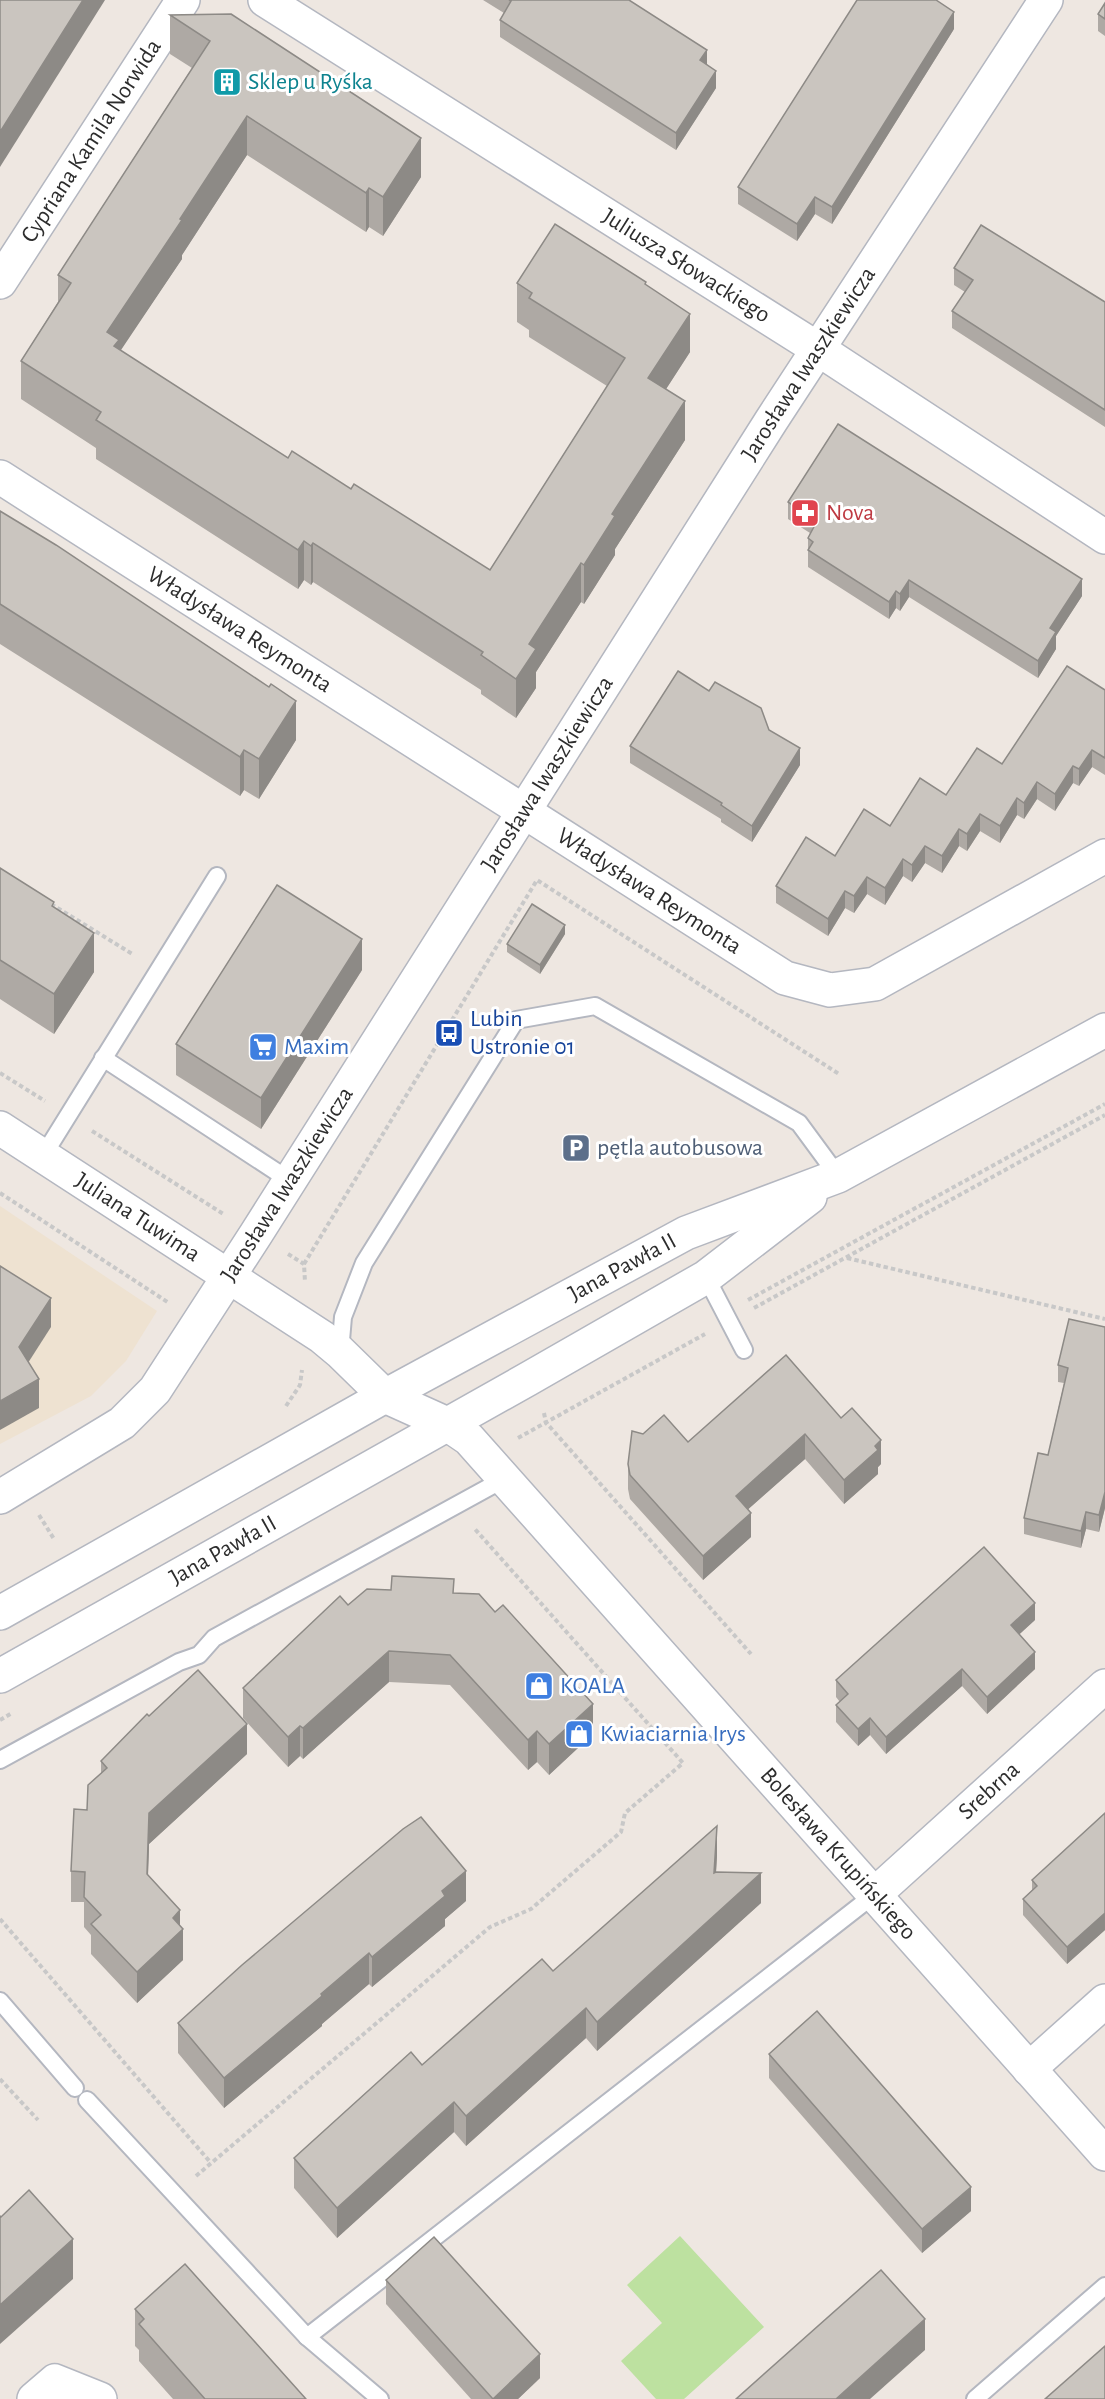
<svg xmlns="http://www.w3.org/2000/svg" width="1105" height="2399" font-family="'Alegreya Sans',sans-serif">
  <rect width="100%" height="100%" fill="#eee7e1"/>
  <polygon fill="#eee2d1" points="0,1206 157,1311 126,1361 91,1396 0,1444"/>
  <polygon fill="#bde1a0" points="680,2236 764,2327 684,2399 656,2399 621,2361 662,2323 627,2285"/>
  <g fill="none" stroke-linecap="round" stroke-linejoin="round">
    <g stroke="#b4b7c0" stroke-width="20">
      <g id="lane">
        <polyline points="103,1058 289,1180"/>
        <polyline points="43,1156 217,876"/>
        <polyline points="706,1277 744,1350"/>
        <polyline points="340,1352 343,1317 364,1263 516,1020 595,1006 799,1123 838,1176"/>
        <polyline points="0,1760 179,1662 199,1655 214,1638 504,1479"/>
        <polyline points="0,2001 75,2088"/>
        <polyline points="87,2100 307,2337 380,2399"/>
        <polyline points="307,2337 875,1894"/>
        <polyline points="975,2399 1105,2286"/>
      </g>
    </g>
    <g stroke="#b4b7c0" stroke-width="36">
      <g id="street">
        <path id="s1" d="M 265,0 L 818,349 L 1105,537"/>
        <path id="s2" d="M 0,282 L 183,0"/>
        <path id="s3" d="M 0,477 L 785,978 L 830,990 L 875,984 L 1105,856"/>
        <path id="s4" d="M 0,1128 L 322,1337 L 340,1352 L 385,1396"/>
        <path id="s5" d="M 447,1424 L 469,1439 L 1105,2154"/>
        <path id="s6" d="M 0,1497 L 122,1423 L 155,1390 L 256,1234 L 771,421 L 1046,0"/>
        <path id="s7" d="M 875,1894 L 1105,1686"/>
        <polyline points="1029,2069 1105,2001"/>
        <polyline points="34,2399 55,2381 100,2399"/>
      </g>
    </g>
    <g stroke="#b4b7c0" stroke-width="36">
      <g id="secondary">
        <polyline points="385,1396 447,1424"/>
        <path id="s8" d="M 0,1613 L 385,1396 L 686,1233 L 838,1176 L 1105,1030"/>
        <path id="s9" d="M 0,1676 L 528,1379 L 706,1277 L 810,1197"/>
      </g>
    </g>
    <g stroke="#c8c8c8" stroke-width="4" stroke-dasharray="4.5 3" stroke-linecap="butt">
      <polyline points="51,904 134,955"/>
      <polyline points="0,1073 45,1101"/>
      <polyline points="92,1131 225,1215"/>
      <polyline points="0,1193 169,1303"/>
      <polyline points="288,1254 304,1264 305,1282"/>
      <polyline points="847,1258 1105,1319"/>
      <polyline points="304,1264 537,880 839,1074"/>
      <polyline points="748,1300 1105,1104"/>
      <polyline points="754,1308 1105,1115"/>
      <polyline points="286,1406 300,1385 302,1370"/>
      <polyline points="544,1413 546,1423 550,1427 751,1654"/>
      <polyline points="518,1438 705,1334"/>
      <polyline points="39,1515 54,1539"/>
      <polyline points="0,1720 12,1713"/>
      <polyline points="0,1919 211,2163"/>
      <polyline points="0,2079 38,2120"/>
      <polyline points="196,2176 490,1927 531,1909 621,1832 625,1813 683,1763 474,1528"/>
    </g>
    <use href="#lane" stroke="#fff" stroke-width="16"/>
    <use href="#street" stroke="#fff" stroke-width="33"/>
    <use href="#secondary" stroke="#fff" stroke-width="33"/>
  </g>
  <g fill="#aea9a4">
    <polygon points="483,0 629,0 707,64 716,88 676,150 500,37 500,20 504,13"/>
    <polygon points="1105,3 1105,36 1098,31 1098,14"/>
    <polygon points="170,15 421,177 383,236 369,227 366,232 247,155 182,255 182,259 120,350 288,458 351,489 490,570 607,386 529,337 529,330 517,322 517,283 646,285 690,352 666,389 685,440 615,549 615,555 584,604 581,602 536,672 536,688 516,718 481,694 481,690 313,582 311,585 304,580 298,589 96,459 96,448 21,399 21,361 58,302 58,275 192,68 170,54"/>
    <polygon points="954,29 832,224 815,214 797,241 738,204 738,187"/>
    <polygon points="954,268 1105,302 1105,427 952,328 952,311 965,292 954,285"/>
    <polygon points="788,502 1082,596 1056,636 1056,649 1038,678 909,597 900,611 896,608 889,619 808,567 808,538 810,533 788,519"/>
    <polygon points="0,511 296,740 259,799 244,790 240,796 0,644"/>
    <polygon points="1105,690 1105,775 1092,767 1079,786 1073,783 1055,811 1037,799 1024,819 1017,815 1000,843 980,831 967,851 959,846 942,873 925,863 912,882 903,876 885,905 867,894 854,913 845,908 828,936 776,903 776,886 835,856 1002,764"/>
    <polygon points="769,730 800,765 752,842 721,822 721,819 630,763 630,746"/>
    <polygon points="0,868 54,908 94,972 54,1034 0,999"/>
    <polygon points="565,934 540,974 507,952 507,944"/>
    <polygon points="362,970 261,1129 176,1075 176,1044"/>
    <polygon points="1105,1327 1105,1508 1099,1532 1086,1529 1081,1548 1024,1534 1024,1518 1048,1455 1064,1383 1058,1382 1058,1365"/>
    <polygon points="786,1355 881,1464 878,1467 878,1474 844,1504 805,1459 747,1510 751,1537 703,1580 630,1499 628,1489 628,1464 643,1434 688,1442"/>
    <polygon points="454,1593 593,1734 549,1775 537,1762 528,1770 450,1685 389,1682 303,1759 300,1756 288,1767 243,1718 243,1688 348,1605"/>
    <polygon points="1035,1620 1019,1634 1035,1669 987,1714 962,1686 886,1754 870,1735 858,1746 836,1722 836,1705 840,1702 836,1697 836,1680"/>
    <polygon points="149,1716 247,1754 149,1844 148,1876 180,1926 183,1960 137,2003 91,1954 91,1935 84,1927 84,1902 71,1902 71,1871 87,1810 101,1774 101,1761"/>
    <polygon points="1105,1813 1105,1930 1067,1964 1023,1915 1023,1899 1032,1890 1032,1880"/>
    <polygon points="717,1856 716,1872 761,1903 597,2051 586,2038 466,2146 454,2132 337,2238 294,2188 294,2158 422,2065"/>
    <polygon points="466,1901 445,1919 445,1926 372,1987 369,1984 322,2024 322,2026 224,2108 178,2053 178,2023"/>
    <polygon points="769,2054 971,2211 922,2253 769,2078"/>
    <polygon points="386,2280 540,2378 518,2399 471,2399 386,2304"/>
    <polygon points="135,2309 306,2399 173,2399 139,2361 139,2350 135,2346"/>
  </g>
  <g fill="#8d8a86">
    <polygon points="83,0 105,0 0,167 0,132"/>
    <polygon points="954,12 954,29 832,224 832,207"/>
    <polygon points="707,50 707,67 700,60"/>
    <polygon points="716,71 716,88 676,150 676,133"/>
    <polygon points="247,116 247,155 182,255 182,259 119,353 107,332"/>
    <polygon points="421,138 421,177 383,236 383,197"/>
    <polygon points="369,188 369,227 366,232 366,193"/>
    <polygon points="815,197 815,214 797,241 797,224"/>
    <polygon points="690,314 690,352 648,417 648,378"/>
    <polygon points="685,401 685,440 615,549 615,555 584,604 584,565 612,514"/>
    <polygon points="304,541 304,580 298,589 298,550"/>
    <polygon points="313,543 313,582 311,585 311,546"/>
    <polygon points="581,563 581,602 536,672 536,688 516,718 516,679 529,644"/>
    <polygon points="1082,579 1082,596 1056,636 1056,649 1038,678 1038,661 1050,628"/>
    <polygon points="909,580 909,597 900,611 900,594"/>
    <polygon points="896,591 896,608 889,619 889,602"/>
    <polygon points="296,701 296,740 259,799 259,759"/>
    <polygon points="800,748 800,765 752,842 752,826"/>
    <polygon points="244,750 244,790 240,796 240,757"/>
    <polygon points="1092,750 1092,767 1079,786 1079,769"/>
    <polygon points="1073,766 1073,783 1055,811 1055,794"/>
    <polygon points="1037,782 1037,799 1024,819 1024,803"/>
    <polygon points="1017,798 1017,815 1000,843 1000,826"/>
    <polygon points="980,814 980,831 967,851 967,834"/>
    <polygon points="959,829 959,846 942,873 942,856"/>
    <polygon points="925,846 925,863 912,882 912,865"/>
    <polygon points="903,859 903,876 885,905 885,888"/>
    <polygon points="867,877 867,894 854,913 854,896"/>
    <polygon points="845,891 845,908 828,936 828,919"/>
    <polygon points="565,925 565,934 540,974 540,965"/>
    <polygon points="94,933 94,972 54,1034 54,994"/>
    <polygon points="362,939 362,970 261,1129 261,1098"/>
    <polygon points="51,1298 51,1327 19,1377 19,1347"/>
    <polygon points="39,1379 39,1408 0,1430 0,1401"/>
    <polygon points="805,1434 805,1459 736,1520 736,1496"/>
    <polygon points="881,1440 881,1464 878,1467 878,1474 844,1504 844,1480"/>
    <polygon points="1105,1492 1105,1508 1099,1532 1099,1515"/>
    <polygon points="1086,1512 1086,1529 1081,1548 1081,1531"/>
    <polygon points="751,1513 751,1537 703,1580 703,1556"/>
    <polygon points="1035,1603 1035,1620 1011,1642 1011,1625"/>
    <polygon points="389,1651 389,1682 303,1759 303,1728"/>
    <polygon points="1035,1652 1035,1669 987,1714 987,1697"/>
    <polygon points="962,1669 962,1686 886,1754 886,1737"/>
    <polygon points="593,1704 593,1734 549,1775 549,1744"/>
    <polygon points="870,1718 870,1735 858,1746 858,1729"/>
    <polygon points="247,1724 247,1754 149,1844 147,1905 147,1874 149,1813"/>
    <polygon points="300,1726 300,1756 288,1767 288,1737"/>
    <polygon points="537,1731 537,1762 528,1770 528,1740"/>
    <polygon points="717,1826 717,1856 714,1903 714,1873"/>
    <polygon points="466,1871 466,1901 445,1919 445,1926 372,1987 372,1957 442,1891"/>
    <polygon points="761,1873 761,1903 597,2051 597,2022"/>
    <polygon points="180,1910 180,1932 183,1929 183,1960 137,2003 137,1972 173,1918"/>
    <polygon points="1105,1913 1105,1930 1067,1964 1067,1947"/>
    <polygon points="369,1953 369,1984 322,2024 322,2026 224,2108 224,2078"/>
    <polygon points="586,2008 586,2038 466,2146 466,2116"/>
    <polygon points="454,2102 454,2132 337,2238 337,2208"/>
    <polygon points="971,2187 971,2211 922,2253 922,2229"/>
    <polygon points="73,2239 73,2279 0,2344 0,2305"/>
    <polygon points="925,2319 925,2350 870,2399 836,2399"/>
    <polygon points="540,2354 540,2378 518,2399 493,2399"/>
  </g>
  <g fill="#cac5bf" stroke="#8d8a86" stroke-width="1.5">
    <polygon points="0,0 83,0 0,132"/>
    <polygon points="509,0 629,0 707,50 700,60 716,71 676,133 500,20 511,1"/>
    <polygon points="857,0 936,0 954,12 832,207 815,197 797,224 738,187"/>
    <polygon points="1105,3 1105,19 1098,14"/>
    <polygon points="231,14 421,138 383,197 369,188 366,193 247,116 180,219 182,220 107,332 119,340 114,346 288,458 292,451 351,489 354,484 490,570 625,358 529,298 532,293 517,283 555,224 646,282 645,284 690,314 648,378 685,401 612,514 615,516 584,565 581,563 529,644 536,649 516,679 481,655 483,652 313,543 311,546 304,541 298,550 96,420 101,412 21,361 71,283 58,275 210,41 170,15"/>
    <polygon points="981,225 1105,302 1105,410 952,311 973,280 954,268"/>
    <polygon points="838,424 1082,579 1050,628 1056,632 1038,661 909,580 900,594 896,591 889,602 808,550 813,542 808,538 817,521 788,502"/>
    <polygon points="0,511 56,545 269,687 271,684 296,701 259,759 244,750 240,757 0,604"/>
    <polygon points="1067,666 1105,690 1105,758 1092,750 1079,769 1073,766 1055,794 1037,782 1024,803 1017,798 1000,826 980,814 967,834 959,829 942,856 925,846 912,865 903,859 885,888 867,877 854,896 845,891 828,919 776,886 806,837 835,856 864,809 890,826 920,778 946,795 977,748 1002,764"/>
    <polygon points="678,671 709,691 715,682 761,708 769,730 800,748 752,826 721,805 722,803 630,746"/>
    <polygon points="0,868 54,902 52,906 94,933 54,994 0,960"/>
    <polygon points="277,885 362,939 261,1098 176,1044"/>
    <polygon points="532,904 565,925 540,965 507,944"/>
    <polygon points="0,1266 51,1298 19,1347 39,1379 0,1401"/>
    <polygon points="1069,1319 1105,1327 1105,1492 1099,1515 1086,1512 1081,1531 1024,1518 1038,1453 1048,1455 1068,1368 1058,1365"/>
    <polygon points="786,1355 841,1418 852,1408 881,1440 875,1446 878,1450 844,1480 805,1434 736,1496 751,1513 703,1556 630,1475 628,1464 632,1431 643,1434 664,1415 688,1442"/>
    <polygon points="984,1547 1035,1603 1011,1625 1035,1652 987,1697 962,1669 886,1737 870,1718 858,1729 836,1705 848,1694 836,1680"/>
    <polygon points="392,1576 454,1579 453,1593 479,1594 495,1612 503,1605 593,1704 549,1744 537,1731 528,1740 450,1655 389,1651 303,1728 300,1726 288,1737 243,1688 340,1596 348,1605 367,1589 391,1590"/>
    <polygon points="198,1670 247,1724 149,1813 147,1874 180,1910 173,1918 183,1929 137,1972 91,1924 101,1915 84,1897 85,1872 71,1871 74,1809 87,1810 88,1785 107,1768 101,1761 147,1714 149,1716"/>
    <polygon points="1105,1813 1105,1913 1067,1947 1023,1899 1037,1886 1032,1880"/>
    <polygon points="421,1817 466,1871 442,1891 445,1896 372,1957 369,1953 321,1994 322,1996 224,2078 178,2023 242,1965 403,1829"/>
    <polygon points="717,1826 714,1873 716,1872 761,1873 597,2022 586,2008 466,2116 454,2102 337,2208 294,2158 411,2052 422,2065 542,1959 553,1971"/>
    <polygon points="817,2011 971,2187 922,2229 769,2054"/>
    <polygon points="29,2190 73,2239 0,2305 0,2216 1,2217"/>
    <polygon points="434,2237 540,2354 493,2399 386,2280"/>
    <polygon points="185,2264 306,2399 205,2399 139,2324 144,2319 135,2309"/>
    <polygon points="881,2270 925,2319 836,2399 736,2399"/>
    <polygon points="1105,2346 1105,2399 1045,2399"/>
  </g>
  <defs>
    <g id="building-square" transform="scale(1.5)"><rect x="-9" y="-9" width="18" height="18" rx="4" fill="#0f9aa8" stroke="#fff"/><path d="M-4-6H4V6H1V3H-1V6H-4ZM-2.5-4.3h1.7v1.8h-1.7ZM.8-4.3h1.7v1.8H.8ZM-2.5-1h1.7V.8h-1.7ZM.8-1h1.7V.8H.8Z" fill="#fff"/></g>
    <g id="pharmacy-square" transform="scale(1.5)"><rect x="-9" y="-9" width="18" height="18" rx="4" fill="#e0444e" stroke="#fff"/><path d="M-2-6h4v4h4v4h-4v4h-4v-4h-4v-4h4Z" fill="#fff"/></g>
    <g id="bus-square" transform="scale(1.5)"><rect x="-9" y="-9" width="18" height="18" rx="4" fill="#1a4fb4" stroke="#fff"/><path d="M-5-6H5V4H4V6H2V4H-2V6H-4V4H-5ZM-3.5-4V0h7V-4ZM-3.5 1.2v1.5H-2V1.2ZM2 1.2v1.5H3.5V1.2Z" fill="#fff"/></g>
    <g id="supermarket-square" transform="scale(1.5)"><rect x="-9" y="-9" width="18" height="18" rx="4" fill="#3f7fe0" stroke="#fff"/><path d="M-6-5.5h2.5l.6 2H6L4.5 2H-2.5L-4.4-4H-6ZM-1.5 3.2a1.3 1.3 0 1 0 .1 0ZM3 3.2a1.3 1.3 0 1 0 .1 0Z" fill="#fff"/></g>
    <g id="parking-square" transform="scale(1.5)"><rect x="-9" y="-9" width="18" height="18" rx="4" fill="#5c6f8a" stroke="#fff"/><path d="M-3.5-5.5H1a3.5 3.5 0 0 1 0 7H-1V5.5H-3.5ZM-1-3.4V-.6H.8a1.4 1.4 0 0 0 0-2.8Z" fill="#fff"/></g>
    <g id="shop-square" transform="scale(1.5)"><rect x="-9" y="-9" width="18" height="18" rx="4" fill="#3f7fe0" stroke="#fff"/><path d="M-5-2.5h2.3a2.7 3.5 0 0 1 5.4 0H5L5.5 6h-11ZM-1.5-2.5h3a1.5 2.3 0 0 0-3 0Z" fill="#fff"/></g>
  </defs>
  <g fill-rule="evenodd">
    <use href="#building-square" x="227" y="82"/>
    <use href="#pharmacy-square" x="805" y="513"/>
    <use href="#bus-square" x="449" y="1033"/>
    <use href="#supermarket-square" x="263" y="1047"/>
    <use href="#parking-square" x="576" y="1148"/>
    <use href="#shop-square" x="539" y="1686"/>
    <use href="#shop-square" x="579" y="1734"/>
  </g>
  <g text-anchor="middle" dominant-baseline="central" stroke-width="6" stroke-linejoin="round" paint-order="stroke">
    <g font-size="24" fill="#0d838f" stroke="#fff" text-anchor="start">
      <text x="248" y="82">Sklep u Ryśka</text>
    </g>
    <g font-size="24" fill="#2d2d2d" stroke="#fff">
      <text stroke="none"><textPath href="#s2" startOffset="168">Cypriana Kamila Norwida</textPath></text>
      <text stroke="none"><textPath href="#s1" startOffset="498">Juliusza Słowackiego</textPath></text>
      <text stroke="none"><textPath href="#s6" startOffset="1406">Jarosława Iwaszkiewicza</textPath></text>
      <text stroke="none"><textPath href="#s3" startOffset="284">Władysława Reymonta</textPath></text>
      <text stroke="none"><textPath href="#s6" startOffset="920">Jarosława Iwaszkiewicza</textPath></text>
      <text stroke="none"><textPath href="#s3" startOffset="770">Władysława Reymonta</textPath></text>
      <text stroke="none"><textPath href="#s6" startOffset="434">Jarosława Iwaszkiewicza</textPath></text>
      <text stroke="none"><textPath href="#s4" startOffset="164">Juliana Tuwima</textPath></text>
      <text stroke="none"><textPath href="#s8" startOffset="712">Jana Pawła II</textPath></text>
      <text stroke="none"><textPath href="#s9" startOffset="256">Jana Pawła II</textPath></text>
      <text stroke="none"><textPath href="#s7" startOffset="154">Srebrna</textPath></text>
      <text stroke="none"><textPath href="#s5" startOffset="582">Bolesława Krupińskiego</textPath></text>
    </g>
    <g font-size="24" fill="#be3a42" stroke="#fff" text-anchor="start">
      <text x="826" y="513">Nova</text>
    </g>
    <g font-size="24" fill="#164399" stroke="#fff" text-anchor="start">
      <text x="470" y="1019">Lubin<tspan x="470" dy="28">Ustronie 01</tspan></text>
    </g>
    <g font-size="24" fill="#366cbe" stroke="#fff" text-anchor="start">
      <text x="284" y="1047">Maxim</text>
      <text x="560" y="1686">KOALA</text>
      <text x="600" y="1734">Kwiaciarnia Irys</text>
    </g>
    <g font-size="24" fill="#4e5e75" stroke="#fff" text-anchor="start">
      <text x="597" y="1148">pętla autobusowa</text>
    </g>
  </g>
</svg>
